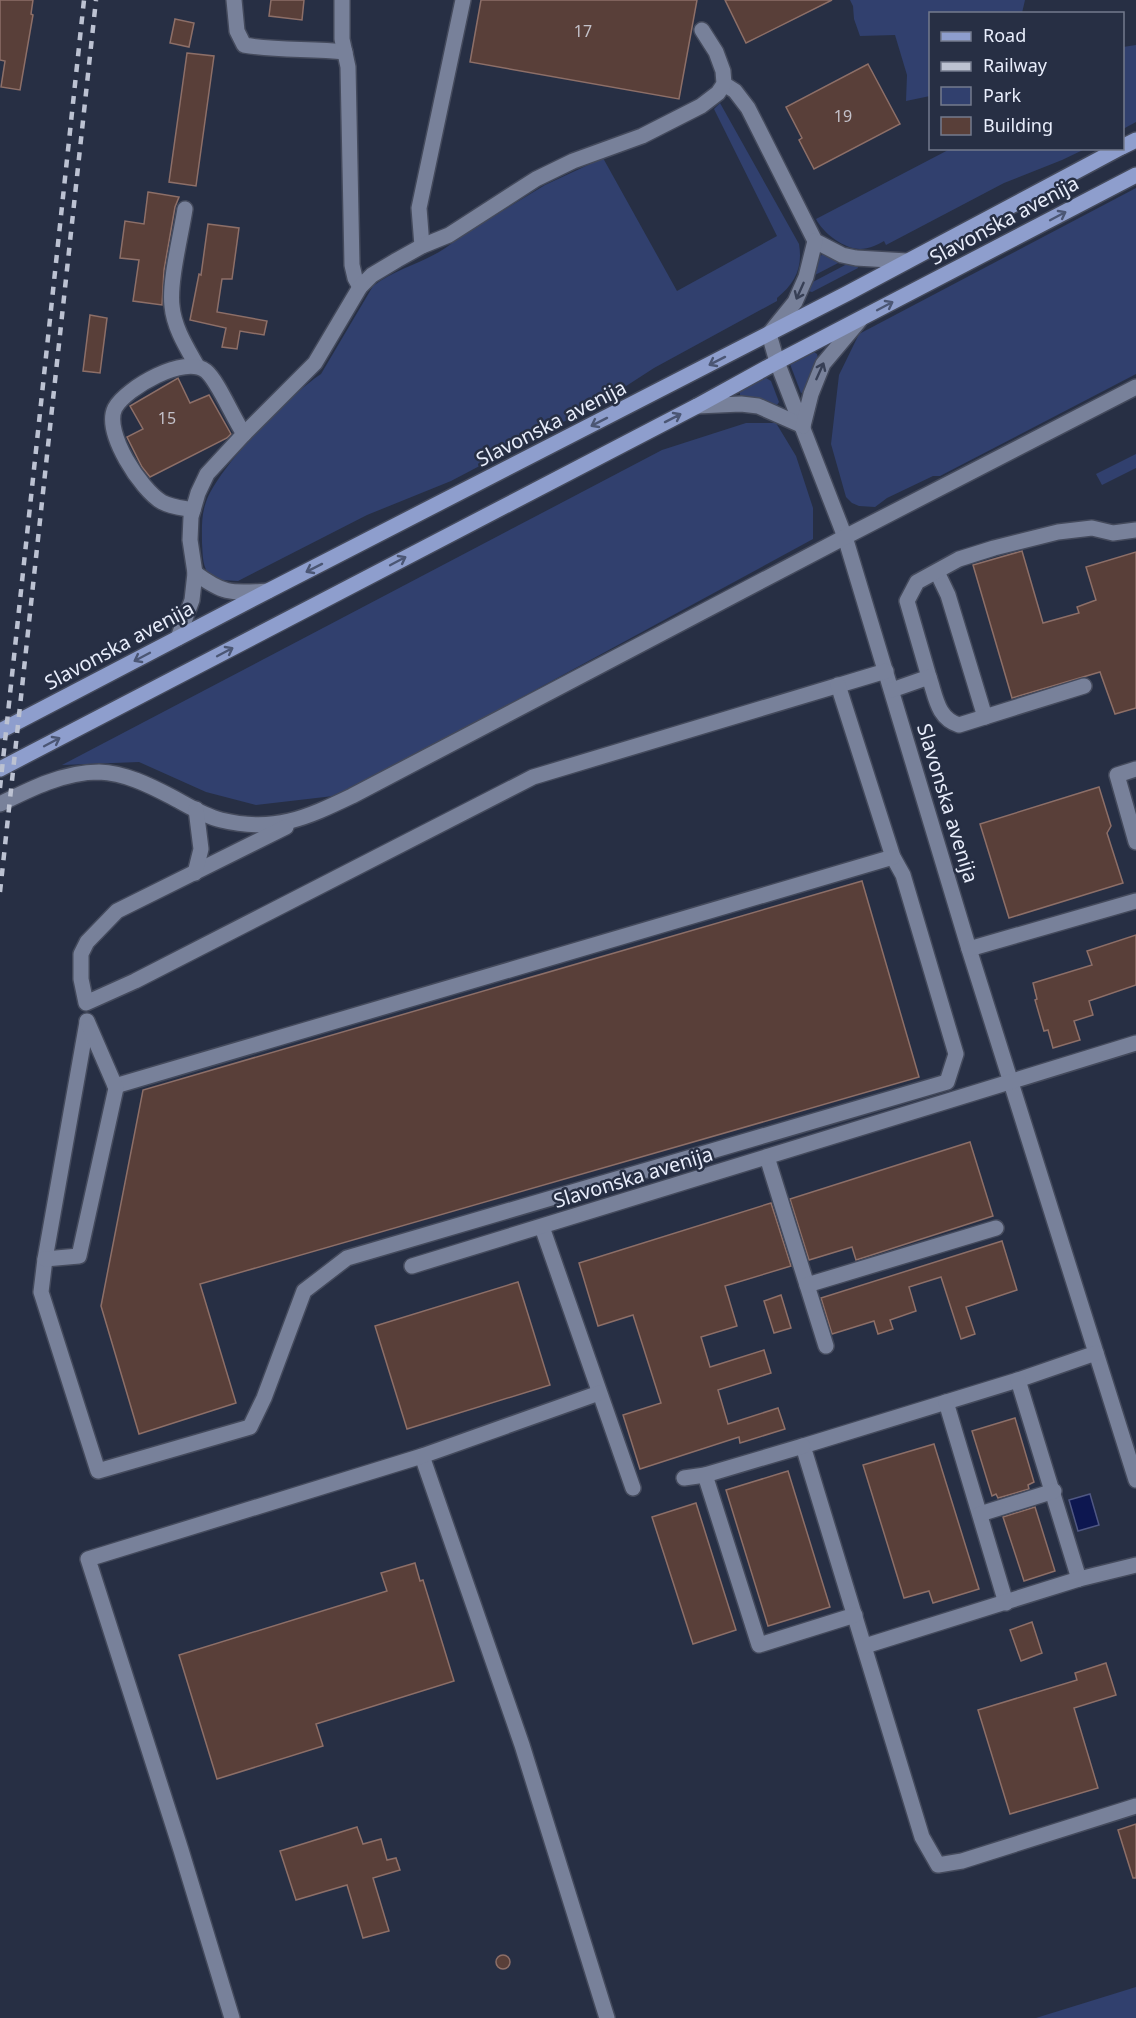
<svg xmlns="http://www.w3.org/2000/svg" width="1136" height="2018" font-family="'Noto Sans',sans-serif">
  <rect width="100%" height="100%" fill="#272f44"/>
  <g fill="#31406e">
    <polygon points="850,0 1025,0 1022,13 930,14 930,96 906,101 907,75 895,35 860,36 854,19 853,6"/>
    <polygon points="1136,45 1136,122 1123,129 1123,47"/>
    <path d="M 720,103 L 799,244 C 803,268 795,283 777,298 L 777,301 L 654,368 L 603,401 L 451,481 L 367,515 L 238,581 L 222,580 L 211,577 C 202,567 203,557 202,543 C 202,529 201,516 206,502 C 219,466 288,396 321,374 L 373,286 C 399,266 434,261 458,238 L 545,185 L 603,158 L 677,291 L 777,236 L 714,109 Z"/>
    <path d="M 952,148 L 1085,149 L 1062,160 L 1004,183 L 886,245 L 884,241 C 877,245 869,249 860,249 C 844,249 823,233 816,219 Z"/>
    <polygon points="1136,188 1136,374 940,476 933,476 887,498 875,507 859,506 852,503 846,497 831,444 839,375 859,334"/>
    <polygon points="828,253 842,261 813,276 819,256"/>
    <polygon points="849,263 857,265 858,268 812,292 808,291 809,284"/>
    <polygon points="814,352 817,354 818,358 806,389 804,392 801,393 790,364"/>
    <polygon points="766,378 771,381 779,402 777,405 740,397 740,391"/>
    <polygon points="746,423 776,423 796,456 813,508 813,539 342,795 256,805 206,792 139,762 62,765 662,450"/>
    <polygon points="1136,454 1136,468 1102,485 1096,474"/>
    <polygon points="1136,1987 1136,2018 1036,2018"/>
  </g>
  <polygon fill="#0d1750" stroke="#4f5783" stroke-width="1.5" points="1090,1494 1099,1525 1078,1531 1069,1500"/>
  <g fill="#593f39" stroke="#8d6f68" stroke-width="1.5">
    <polygon points="0,0 33,0 31,14 33,15 20,90 1,87 5,61 0,60"/>
    <polygon points="271,0 304,0 302,20 269,16"/>
    <polygon points="481,0 697,0 679,99 470,62"/>
    <polygon points="725,0 832,0 746,43"/>
    <polygon points="175,19 194,23 189,47 170,43"/>
    <polygon points="187,53 214,56 196,186 169,182"/>
    <polygon points="868,64 900,124 814,169 799,140 802,138 786,107"/>
    <polygon points="148,192 179,197 175,207 164,270 162,305 133,301 139,260 120,258 125,221 144,224"/>
    <polygon points="208,224 239,228 232,279 222,279 217,312 267,321 264,335 240,331 237,349 222,347 226,328 190,320 199,274 201,275"/>
    <polygon points="90,315 107,318 100,373 83,371"/>
    <polygon points="178,378 190,403 209,395 231,434 227,438 150,477 142,467 127,437 143,429 130,406"/>
    <polygon points="1022,551 1043,623 1079,613 1077,607 1096,600 1086,567 1136,552 1136,708 1115,714 1100,672 1012,698 973,565"/>
    <polygon points="1099,787 1111,826 1107,833 1123,883 1009,918 980,824"/>
    <polygon points="862,881 919,1077 200,1284 236,1403 139,1434 101,1306 143,1090"/>
    <polygon points="1136,935 1136,985 1089,1001 1093,1015 1074,1021 1080,1040 1053,1048 1048,1030 1044,1031 1035,1000 1037,999 1033,983 1092,965 1087,951"/>
    <polygon points="970,1142 993,1216 856,1260 852,1247 809,1260 790,1199"/>
    <polygon points="771,1203 791,1266 725,1286 737,1326 701,1337 710,1367 764,1350 771,1373 718,1390 728,1424 778,1408 785,1429 740,1443 739,1437 640,1469 623,1415 661,1403 633,1315 598,1326 579,1263"/>
    <polygon points="1002,1241 1017,1290 966,1307 975,1334 961,1339 941,1277 909,1287 916,1311 890,1320 893,1329 878,1334 874,1321 832,1334 821,1298"/>
    <polygon points="518,1282 550,1385 407,1429 375,1326"/>
    <polygon points="781,1295 791,1328 774,1333 764,1301"/>
    <polygon points="1015,1418 1034,1482 1028,1485 1029,1489 998,1498 996,1494 992,1496 972,1431"/>
    <polygon points="934,1444 979,1589 933,1603 929,1591 904,1598 863,1465"/>
    <polygon points="788,1471 830,1607 768,1626 726,1490"/>
    <polygon points="696,1503 736,1630 693,1644 652,1517"/>
    <polygon points="1035,1507 1055,1571 1024,1581 1003,1517"/>
    <polygon points="415,1563 420,1581 423,1580 454,1681 316,1724 323,1746 217,1779 179,1655 387,1591 381,1573"/>
    <polygon points="1032,1622 1042,1653 1021,1661 1010,1630"/>
    <polygon points="1106,1663 1116,1695 1074,1708 1098,1788 1010,1814 978,1710 1077,1680 1075,1673"/>
    <polygon points="1136,1824 1136,1878 1133,1878 1118,1830"/>
    <polygon points="357,1827 363,1844 381,1839 387,1860 396,1858 400,1870 373,1878 389,1931 363,1938 347,1885 296,1900 280,1851"/>
    <circle cx="503" cy="1962" r="7"/>
  </g>
  <g fill="none" stroke-linecap="round" stroke-linejoin="round">
    <g stroke="#444a5c" stroke-width="18">
      <g id="minor">
        <path d="M 234,0 L 237,31 L 244,45 C 277,51 311,48 345,52"/>
        <polyline points="342,0 342,39 348,67 352,265 355,278 360,287"/>
        <polyline points="724,84 735,91 748,108 815,241 842,255 856,258 907,261"/>
        <path d="M 185,209 C 181,235 169,282 172,306 C 174,328 187,348 197,366"/>
        <polyline points="815,241 806,277 795,302 769,334 777,362 845,537 969,949 1136,1480"/>
        <polyline points="422,246 419,208 463,0"/>
        <polyline points="697,406 741,404 758,406 803,426"/>
        <polyline points="803,426 811,394 823,364 860,320"/>
        <path d="M 193,510 C 183,508 171,507 162,502 C 141,490 103,432 115,408 C 126,388 185,354 206,371 C 218,381 233,418 244,434"/>
        <polyline points="937,572 948,595 985,717"/>
        <path d="M 195,573 C 225,595 231,593 268,591"/>
        <polyline points="178,638 192,600 195,573 190,540 191,517 198,493 207,474 244,434 315,363 360,287 372,275 397,260 422,246 449,235 536,179 573,161 642,136 701,106 718,93 724,84 723,71 716,52 702,30"/>
        <polyline points="929,677 907,601 917,582 959,559 994,548 1058,532 1092,528 1113,533 1136,530"/>
        <path d="M 892,690 L 929,677 C 936,697 937,718 959,725 L 1084,686"/>
        <polyline points="1136,769 1117,775 1136,842"/>
        <path d="M 0,804 C 30,789 64,772 99,772 C 125,773 149,785 172,797 C 187,805 204,816 221,820 C 274,833 306,818 352,796 L 845,537 L 1136,387"/>
        <polyline points="286,827 117,911 87,942 81,954 81,979 86,1003 135,981 533,777 886,671"/>
        <polyline points="195,873 201,849 196,809"/>
        <polyline points="969,949 1136,901"/>
        <polyline points="87,1022 45,1259 41,1292 98,1471 250,1427 264,1398 304,1291 347,1258 947,1082 956,1054 903,875 893,857 838,685"/>
        <polyline points="115,1086 893,857"/>
        <polyline points="767,1157 826,1346"/>
        <polyline points="542,1227 633,1488"/>
        <polyline points="45,1259 79,1256 116,1088 87,1021"/>
        <polyline points="412,1266 1136,1043"/>
        <polyline points="807,1285 996,1228"/>
        <polyline points="1096,1353 1018,1380 803,1446 922,1837 938,1865 962,1861 1136,1806"/>
        <polyline points="1018,1380 1079,1579"/>
        <polyline points="946,1402 1006,1603"/>
        <polyline points="422,1456 522,1745 607,2018"/>
        <polyline points="705,1475 759,1645 855,1615"/>
        <polyline points="684,1478 705,1475 803,1446"/>
        <polyline points="980,1514 1054,1491"/>
        <polyline points="865,1646 1079,1579 1136,1565"/>
        <polyline points="232,2018 181,1850 88,1559 422,1456 599,1393"/>
      </g>
    </g>
    <g stroke="#444a5c" stroke-width="18">
      <g id="major">
        <polyline points="1122,147 1136,140"/>
        <polyline points="0,731 268,591 848,293 1120,148"/>
        <polyline points="0,769 697,406 777,362 1136,175"/>
      </g>
    </g>
    <use href="#minor" stroke="#78819a" stroke-width="15"/>
    <use href="#major" stroke="#8e9ecd" stroke-width="15"/>
    <g stroke="#bcc2d2" stroke-width="4.5" stroke-dasharray="8 8" stroke-linecap="butt">
      <polyline points="0,788 84,0"/>
      <polyline points="0,892 96,0"/>
    </g>
  </g>
  <defs><path id="oneway-shaft" d="M-6 0H5M1.5-3L5.5 0L1.5 3" fill="none" stroke-width="1.6" stroke-linecap="round" stroke-linejoin="round" transform="scale(1.5)"/></defs>
  <g stroke="#4b5674">
    <use href="#oneway-shaft" transform="translate(1058 216) rotate(-28)"/>
    <use href="#oneway-shaft" transform="translate(885 306) rotate(-28)"/>
    <use href="#oneway-shaft" transform="translate(717 361) rotate(153)"/>
    <use href="#oneway-shaft" transform="translate(673 418) rotate(-27)"/>
    <use href="#oneway-shaft" transform="translate(599 422) rotate(153)"/>
    <use href="#oneway-shaft" transform="translate(398 561) rotate(-28)"/>
    <use href="#oneway-shaft" transform="translate(314 568) rotate(153)"/>
    <use href="#oneway-shaft" transform="translate(225 652) rotate(-28)"/>
    <use href="#oneway-shaft" transform="translate(142 657) rotate(152)"/>
    <use href="#oneway-shaft" transform="translate(52 742) rotate(-28)"/>
  </g>
  <g stroke="#373f55">
    <use href="#oneway-shaft" transform="translate(800 291) rotate(114)"/>
    <use href="#oneway-shaft" transform="translate(820 371) rotate(-66)"/>
  </g>
  <g text-anchor="middle" dominant-baseline="central" stroke-width="5" stroke-linejoin="round" paint-order="stroke">
    <g font-size="16" fill="#c4c2ca">
      <text x="583" y="31">17</text>
      <text x="843" y="116">19</text>
      <text x="167" y="418">15</text>
    </g>
    <g font-size="20" fill="#e8edfb" stroke="#272f44">
      <text transform="translate(1004 220) rotate(-28)">Slavonska avenija</text>
      <text transform="translate(551 423) rotate(-27)">Slavonska avenija</text>
      <text transform="translate(119 645) rotate(-28)">Slavonska avenija</text>
      <text transform="translate(948 803) rotate(73)">Slavonska avenija</text>
      <text transform="translate(633 1177) rotate(-17)">Slavonska avenija</text>
    </g>
  </g>
  <rect x="929" y="12" width="195" height="138" fill="#272f44" stroke="#747b8d" stroke-width="1.5"/>
  <rect x="941" y="32" width="30" height="9" fill="#8e9ecd" stroke="#747b8d" stroke-width="1.5"/>
  <text x="983" y="42" font-size="18" fill="#e8edfb">Road</text>
  <rect x="941" y="62" width="30" height="9" fill="#bcc2d2" stroke="#747b8d" stroke-width="1.5"/>
  <text x="983" y="72" font-size="18" fill="#e8edfb">Railway</text>
  <rect x="941" y="87" width="30" height="18" fill="#31406e" stroke="#747b8d" stroke-width="1.5"/>
  <text x="983" y="102" font-size="18" fill="#e8edfb">Park</text>
  <rect x="941" y="117" width="30" height="18" fill="#593f39" stroke="#747b8d" stroke-width="1.5"/>
  <text x="983" y="132" font-size="18" fill="#e8edfb">Building</text>
</svg>
